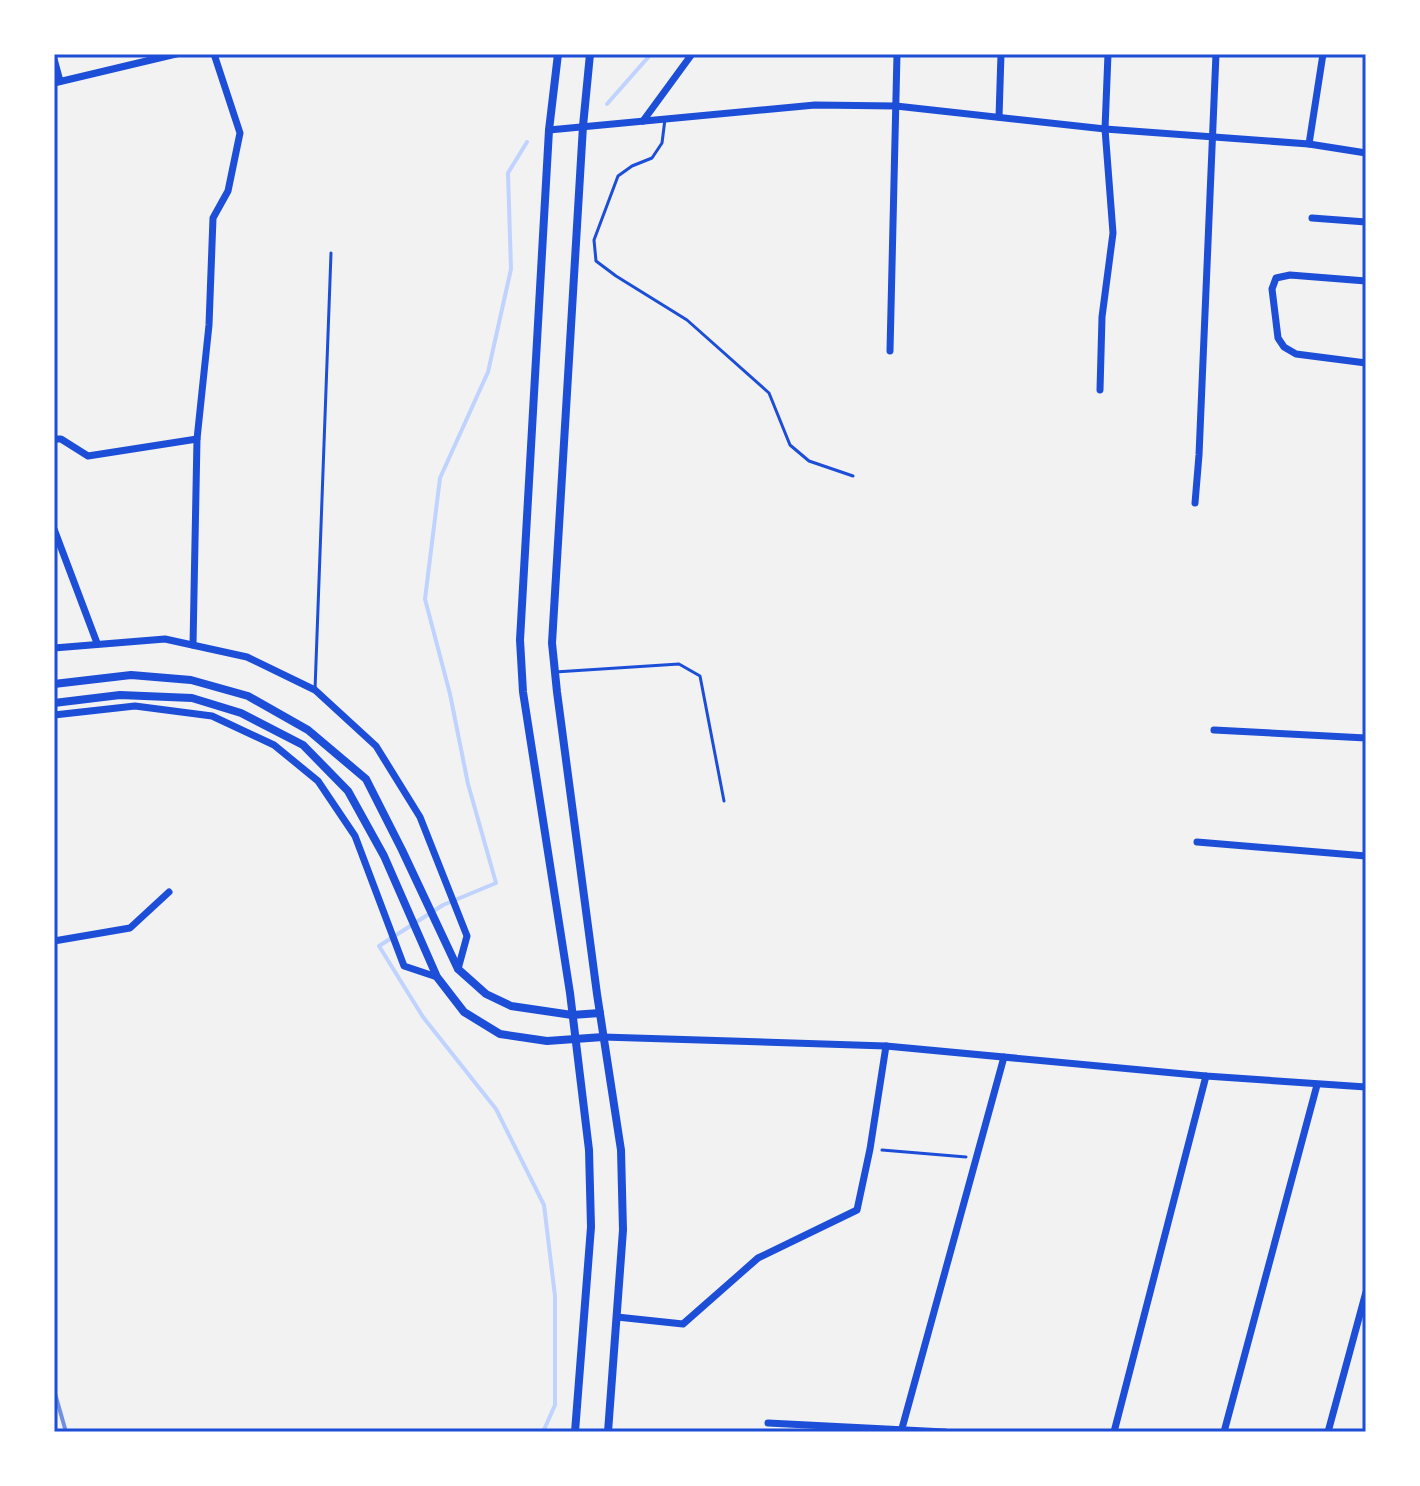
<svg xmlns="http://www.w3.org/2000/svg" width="1420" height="1486" font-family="Rubik,sans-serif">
  <rect width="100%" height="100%" fill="#f2f2f2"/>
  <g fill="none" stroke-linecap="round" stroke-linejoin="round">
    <g stroke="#bfd3fe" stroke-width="4">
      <polyline points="607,104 651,54"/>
      <polyline points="527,142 508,173 511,269 488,372 440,478 425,599 450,694 468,784 496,883 443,905 379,946 423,1017 496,1109 544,1205 555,1296 555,1405 543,1432"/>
    </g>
    <polyline stroke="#1d4ed8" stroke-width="3" points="882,1150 966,1157"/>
    <g stroke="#1d4ed8" stroke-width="3">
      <polyline points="665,119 662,143 652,158 632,166 618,176 594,240 596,261 616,276 687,320 769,393 790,445 809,461 853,476"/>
      <polyline points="555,672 679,664 700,676 724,801"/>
      <polyline points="315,690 331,253"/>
    </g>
    <g stroke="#1d4ed8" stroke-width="7">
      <polyline points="54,59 60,81"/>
      <polyline points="54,83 176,54"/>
      <polyline points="999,117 1001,54"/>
      <polyline points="643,121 692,54"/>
      <polyline points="549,130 815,105 896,106 1105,129 1309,144 1366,153"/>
      <polyline points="1309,144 1323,54"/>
      <polyline points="1312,218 1366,222"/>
      <polyline points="1366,281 1290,275 1276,278 1272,289 1278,338 1284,347 1296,354 1366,363"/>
      <polyline points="890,351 897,54"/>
      <polyline points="1100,390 1102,317 1113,233 1105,129 1108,54"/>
      <polyline points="54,439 61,439 88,456 197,439 209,325 213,218 228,191 240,133 214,54"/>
      <polyline points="1195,503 1199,455 1216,54"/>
      <polyline points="54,529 97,643"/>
      <polyline points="193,645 197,439"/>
      <polyline points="54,648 165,639 247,657 315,690 376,746 420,817 467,936 458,969"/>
      <polyline points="54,715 135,706 212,716 274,745 318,781 355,836 404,966 437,977"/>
      <polyline points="1214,730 1366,738"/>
      <polyline points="1197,842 1366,856"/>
      <polyline points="54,941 130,928 169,892"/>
      <polyline points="603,1037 886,1046 1206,1076 1366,1087"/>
      <polyline points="617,1317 683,1324 758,1258 857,1210 870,1149 886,1046"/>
      <polyline points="768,1423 945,1432"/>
      <polyline points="901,1432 1004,1057"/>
      <polyline points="1114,1432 1206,1076"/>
      <polyline points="1224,1432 1317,1085"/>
      <polyline points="1328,1432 1366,1292"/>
    </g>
    <g stroke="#1d4ed8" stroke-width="8">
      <polyline points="558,54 549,130 520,640 523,692 570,993 589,1150 591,1227 575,1432"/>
      <polyline points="590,54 583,126 552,643 557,692 597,994 621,1150 623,1230 608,1432"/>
      <polyline points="54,684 131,675 191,680 248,696 308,730 366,779 402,850 458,969 486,994 511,1006 572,1015 600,1013"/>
      <polyline points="54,703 120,695 192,698 241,713 303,745 348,791 384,856 437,977 464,1012 500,1034 547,1041 603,1037"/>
    </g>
    <polyline stroke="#7290e2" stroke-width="4" points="54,1390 66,1432"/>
  </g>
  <rect width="1420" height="1486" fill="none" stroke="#ffffff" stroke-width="112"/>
  <rect x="56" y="56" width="1308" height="1374" fill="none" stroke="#1d4ed8" stroke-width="3"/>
</svg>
